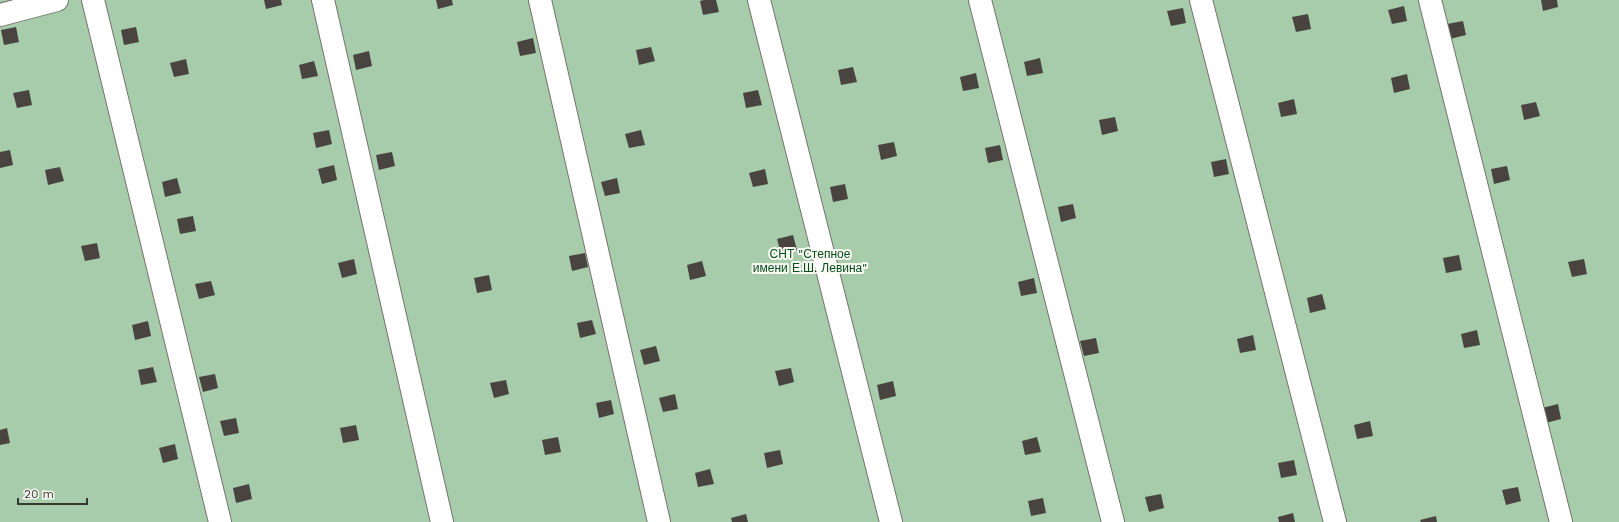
<svg xmlns="http://www.w3.org/2000/svg" width="1619" height="522" font-family="'Work Sans',sans-serif">
  <rect width="100%" height="100%" fill="#eeece4"/>
  <rect fill="#a6ccab" x="0" y="0" width="1619" height="522"/>
  <g fill="#49443f">
    <polygon points="264,0 281,0 282,5 266,9"/>
    <polygon points="436,0 452,0 453,5 438,9"/>
    <polygon points="704,0 716,0 719,12 703,15 700,1"/>
    <polygon points="1541,0 1557,0 1558,7 1543,11"/>
    <polygon points="1404,6 1407,21 1392,24 1388,10"/>
    <polygon points="1183,8 1186,23 1171,26 1167,11"/>
    <polygon points="1308,14 1311,29 1296,32 1292,17"/>
    <polygon points="1463,21 1466,35 1450,39 1447,24"/>
    <polygon points="16,27 19,42 4,45 1,30"/>
    <polygon points="136,27 139,42 124,45 121,30"/>
    <polygon points="533,38 536,53 520,56 517,42"/>
    <polygon points="651,47 655,61 639,65 636,50"/>
    <polygon points="369,51 372,66 356,70 353,55"/>
    <polygon points="1040,58 1043,73 1027,76 1024,62"/>
    <polygon points="186,59 189,74 174,77 170,63"/>
    <polygon points="314,61 318,76 302,79 299,65"/>
    <polygon points="853,67 857,82 841,85 838,70"/>
    <polygon points="976,73 979,88 963,91 960,77"/>
    <polygon points="1407,74 1410,89 1394,93 1391,78"/>
    <polygon points="29,90 32,105 17,108 13,93"/>
    <polygon points="758,90 762,105 746,108 743,93"/>
    <polygon points="1294,99 1297,114 1281,117 1278,103"/>
    <polygon points="1536,102 1540,116 1524,120 1521,105"/>
    <polygon points="1115,117 1118,131 1102,135 1099,120"/>
    <polygon points="329,130 332,144 316,148 313,133"/>
    <polygon points="641,130 645,145 629,148 625,134"/>
    <polygon points="894,142 897,156 881,160 878,145"/>
    <polygon points="1000,145 1003,160 988,163 985,148"/>
    <polygon points="10,150 13,165 0,168 0,152"/>
    <polygon points="392,152 395,166 379,170 376,155"/>
    <polygon points="1226,159 1229,174 1214,177 1211,162"/>
    <polygon points="334,165 337,180 322,184 318,169"/>
    <polygon points="1507,166 1510,180 1494,184 1491,169"/>
    <polygon points="60,167 64,181 48,185 45,170"/>
    <polygon points="765,169 768,184 753,187 749,173"/>
    <polygon points="177,178 181,193 165,197 162,182"/>
    <polygon points="617,178 620,193 605,196 601,182"/>
    <polygon points="845,184 848,199 833,202 830,187"/>
    <polygon points="1073,204 1076,218 1061,222 1058,207"/>
    <polygon points="193,216 196,231 180,234 177,219"/>
    <polygon points="793,235 797,250 781,254 777,239"/>
    <polygon points="97,243 100,258 85,261 81,246"/>
    <polygon points="585,253 588,267 572,271 569,256"/>
    <polygon points="1459,255 1462,270 1446,273 1443,258"/>
    <polygon points="354,259 357,274 342,278 338,263"/>
    <polygon points="1584,259 1587,274 1572,277 1568,262"/>
    <polygon points="702,261 706,276 690,280 687,265"/>
    <polygon points="489,275 492,290 477,293 474,278"/>
    <polygon points="1034,278 1037,293 1021,296 1018,282"/>
    <polygon points="211,281 215,295 199,299 195,284"/>
    <polygon points="1322,294 1326,309 1310,313 1307,298"/>
    <polygon points="592,320 596,334 580,338 577,323"/>
    <polygon points="148,321 151,336 135,340 132,325"/>
    <polygon points="1477,330 1480,345 1464,348 1461,334"/>
    <polygon points="1253,335 1256,350 1240,353 1237,339"/>
    <polygon points="1096,338 1099,353 1084,356 1080,341"/>
    <polygon points="656,346 660,361 644,365 640,350"/>
    <polygon points="153,367 157,382 141,385 138,370"/>
    <polygon points="791,368 794,382 779,386 775,371"/>
    <polygon points="215,374 218,388 203,392 199,377"/>
    <polygon points="506,380 509,394 494,398 490,383"/>
    <polygon points="893,381 896,396 880,400 877,385"/>
    <polygon points="675,394 678,409 663,412 659,398"/>
    <polygon points="611,400 614,414 599,418 596,403"/>
    <polygon points="1558,404 1561,419 1546,423 1542,408"/>
    <polygon points="236,418 239,433 224,436 220,421"/>
    <polygon points="1370,421 1373,436 1357,439 1354,425"/>
    <polygon points="356,425 359,440 343,443 340,428"/>
    <polygon points="7,428 10,443 0,445 0,430"/>
    <polygon points="558,437 561,452 545,455 542,440"/>
    <polygon points="1037,437 1041,452 1025,455 1022,441"/>
    <polygon points="175,444 178,459 163,463 159,448"/>
    <polygon points="780,450 783,464 767,468 764,453"/>
    <polygon points="1294,460 1297,475 1281,478 1278,463"/>
    <polygon points="710,469 714,484 698,487 695,473"/>
    <polygon points="249,484 252,499 236,503 233,488"/>
    <polygon points="1518,487 1521,501 1506,505 1502,490"/>
    <polygon points="1161,494 1164,508 1149,512 1145,497"/>
    <polygon points="1043,498 1046,513 1031,516 1028,501"/>
    <polygon points="1293,513 1295,522 1279,522 1278,517"/>
    <polygon points="746,514 748,522 732,522 731,518"/>
    <polygon points="1436,516 1437,522 1421,522 1420,520"/>
  </g>
  <g fill="none" stroke-linecap="round" stroke-linejoin="round">
    <g stroke="#75746d" stroke-width="24">
      <g id="minor">
        <polyline points="93,0 220,522"/>
        <polyline points="323,0 442,522"/>
        <polyline points="540,0 659,522"/>
        <polyline points="759,0 891,522"/>
        <polyline points="980,0 1113,522"/>
        <polyline points="1201,0 1335,522"/>
        <polyline points="1430,0 1561,522"/>
        <polyline points="0,15 57,0"/>
      </g>
    </g>
    <use href="#minor" stroke="#fff" stroke-width="22"/>
  </g>
  <g text-anchor="middle" dominant-baseline="central" stroke-width="4" stroke-linejoin="round" paint-order="stroke">
    <g font-size="12" fill="#014f1e" stroke="#fbf9f1">
      <text x="810" y="254">СНТ "Степное<tspan x="810" dy="14">имени Е.Ш. Левина"</tspan></text>
    </g>
  </g>
  <path d="M18 498v6h69v-6" fill="none" stroke="#383734" stroke-width="2"/>
  <text x="24" y="498" font-size="12" fill="#383734" stroke="#fbf9f1" stroke-width="3" paint-order="stroke">20 m</text>
</svg>
